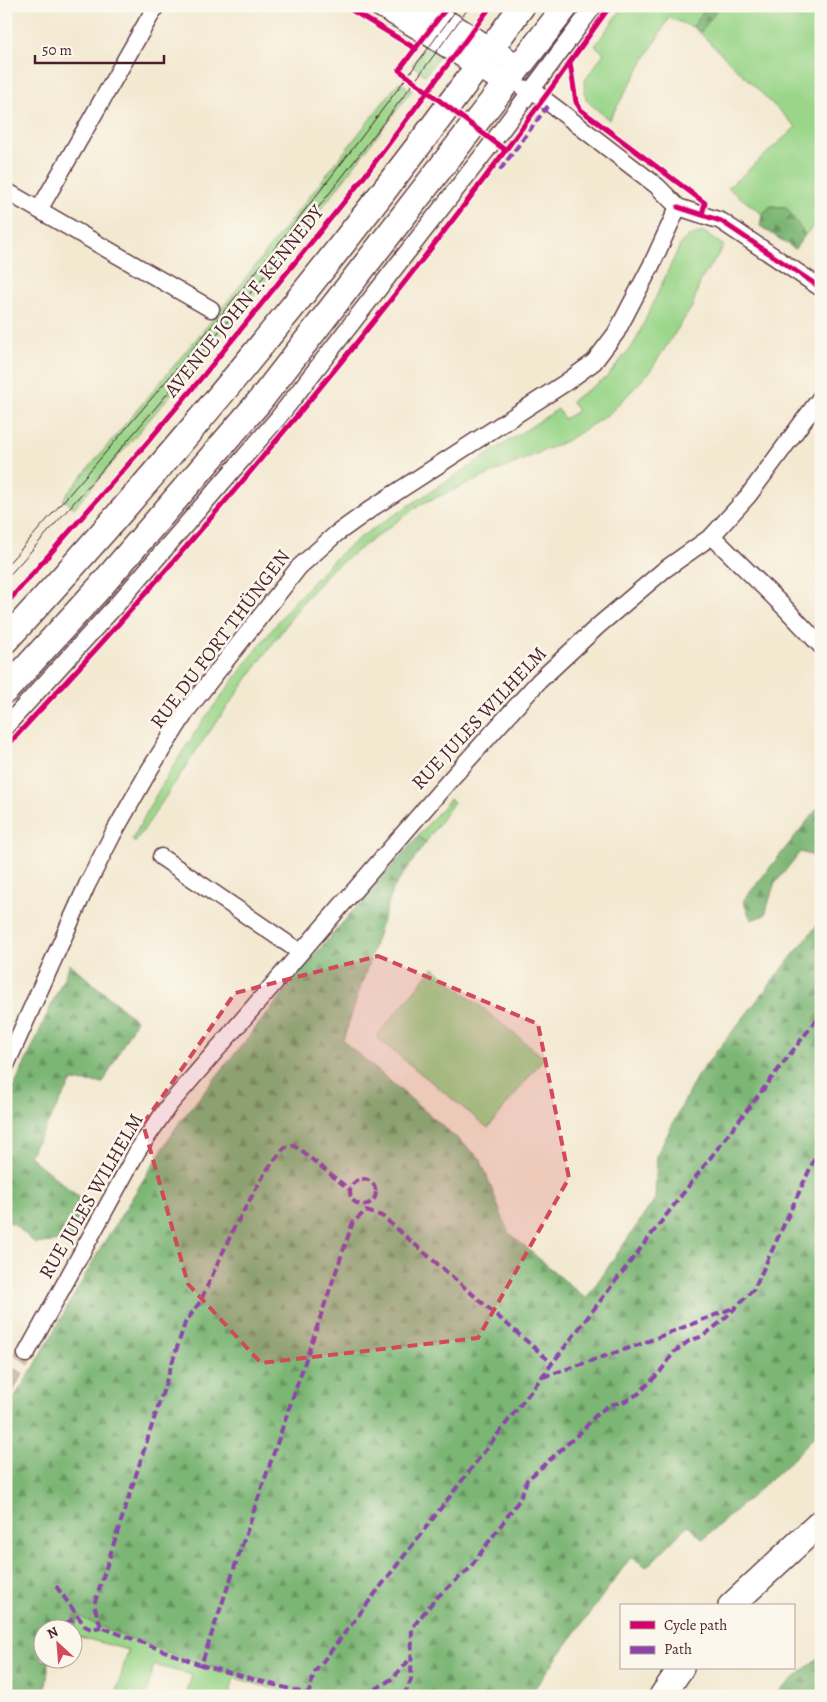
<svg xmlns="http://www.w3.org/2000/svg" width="827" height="1702" font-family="Alegreya,serif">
  <defs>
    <pattern id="forest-firs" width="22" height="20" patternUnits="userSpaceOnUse" patternTransform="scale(1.25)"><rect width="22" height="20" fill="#7bb675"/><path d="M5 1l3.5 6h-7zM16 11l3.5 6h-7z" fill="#679360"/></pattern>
  </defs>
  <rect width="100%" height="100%" fill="#fbf7ec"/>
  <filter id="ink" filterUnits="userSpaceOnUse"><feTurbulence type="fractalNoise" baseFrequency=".02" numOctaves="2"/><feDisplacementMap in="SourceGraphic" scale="10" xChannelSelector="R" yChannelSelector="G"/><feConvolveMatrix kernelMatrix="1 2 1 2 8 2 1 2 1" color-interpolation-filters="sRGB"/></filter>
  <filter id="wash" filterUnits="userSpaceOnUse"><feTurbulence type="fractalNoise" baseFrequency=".0096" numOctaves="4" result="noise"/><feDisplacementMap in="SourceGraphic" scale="20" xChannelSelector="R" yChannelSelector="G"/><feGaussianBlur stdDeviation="1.12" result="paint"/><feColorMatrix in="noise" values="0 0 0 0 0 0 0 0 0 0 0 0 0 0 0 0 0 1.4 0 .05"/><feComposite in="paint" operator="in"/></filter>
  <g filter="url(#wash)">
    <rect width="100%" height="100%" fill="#f3e9d1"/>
    <g fill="#9ad589" stroke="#727a5a">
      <polygon points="624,6 707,6 693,27 669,18 609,120 586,100 584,82 604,53 595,46"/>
      <polygon points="720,6 821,6 821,219 805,235 786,207 771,206 762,214 728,188 796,127 700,33"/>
      <polygon points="428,44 442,53 425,75 412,65"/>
      <polygon points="399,82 412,90 286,255 223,333 74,508 63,499 227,302"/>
      <polygon points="704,232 724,246 701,280 692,307 648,374 609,414 566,441 421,504 332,569 302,603 202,742 135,843 132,840 156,795 176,762 202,722 250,658 288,609 331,562 359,538 558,409 564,419 578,411 571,401 607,377 635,342 681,243 688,236"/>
      <polygon points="450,799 454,802 426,842 418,836"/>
      <polygon points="433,968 544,1058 488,1128 376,1037"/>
      <polygon points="78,1616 101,1627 308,1693 308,1696 300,1696 234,1678 229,1696 186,1696 192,1675 154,1665 146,1696 124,1696 116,1694 128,1650 73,1635"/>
    </g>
    <g fill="url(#forest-firs)" stroke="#626a50">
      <polygon points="707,6 720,6 700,33 693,27"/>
      <polygon points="771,206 786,207 805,235 795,249 760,226 762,214"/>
      <polygon points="821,804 821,847 814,856 800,852 774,885 765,915 751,920 743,901"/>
      <polygon points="418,836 426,842 393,889 343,1041 480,1158 508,1232 586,1299 655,1199 657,1155 697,1076 821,920 821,1429 789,1463 703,1539 688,1525 647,1567 631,1557 529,1696 308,1696 308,1693 201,1665 101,1627 78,1616 73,1635 72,1630 42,1630 42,1660 66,1660 65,1665 49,1662 45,1696 6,1696 6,1409 33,1369 100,1249 179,1123 311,959"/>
      <polygon points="70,964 136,1020 103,1083 72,1081 29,1156 91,1207 74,1239 36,1244 13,1223 6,1222 6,1105"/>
      <polygon points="821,1655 821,1696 773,1696"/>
    </g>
  </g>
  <g filter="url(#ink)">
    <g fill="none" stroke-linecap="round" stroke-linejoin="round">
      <polyline stroke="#d1c1b0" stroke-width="16" stroke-dasharray="16 8" stroke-linecap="butt" points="6,1384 26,1354"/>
      <g stroke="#633d44" stroke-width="19">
        <g id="street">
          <polyline points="523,88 532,90 561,112 657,186 678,207 721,221 821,288"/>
          <polyline points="6,191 211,309"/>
          <polyline points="39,210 156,6"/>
          <polyline points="712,536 785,608 821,646"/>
          <polyline points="6,726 119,602 278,418 486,151 594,6"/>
          <polyline points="161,857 300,952"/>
          <polyline points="6,1065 87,885 113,834 150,769 188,709 299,567 336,534 375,506 565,383 594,362 616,333 651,266 678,207"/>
          <polyline points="26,1354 138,1150 169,1105 448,782 539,681 598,626 664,570 712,536 748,496 821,397"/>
        </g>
      </g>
      <g stroke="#633d44" stroke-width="25">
        <g id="secondary">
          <polyline points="381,6 427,33 506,84"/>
          <polyline points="422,6 520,67"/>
        </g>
      </g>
      <g stroke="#633d44" stroke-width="28">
        <g id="primary">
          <path d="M 6,640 C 191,439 362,227 522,6"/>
          <polyline points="6,690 100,587 259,402 566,6"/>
          <polyline points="731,1606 821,1522"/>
          <polyline points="662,1696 681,1668"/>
        </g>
      </g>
      <use href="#street" stroke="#fff" stroke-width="16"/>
      <use href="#secondary" stroke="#fff" stroke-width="22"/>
      <use href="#primary" stroke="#fff" stroke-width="25"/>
      <g stroke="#4a1f2b" stroke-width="1">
        <path d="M 6,566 C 166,387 318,201 459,6"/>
        <path d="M 6,579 C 171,396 326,205 470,6"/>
      </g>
      <g stroke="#8e44ad" stroke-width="4" stroke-dasharray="8 4" stroke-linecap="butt">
        <polyline points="500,170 550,103"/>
        <circle cx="363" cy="1192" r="13"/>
        <polyline points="543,1377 638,1345 733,1308"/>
        <polyline points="56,1586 85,1626 91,1629 101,1627"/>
        <polyline points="56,1630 78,1616"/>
        <polyline points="201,1665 101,1627 94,1605 185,1323 200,1302 234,1228 266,1171 284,1148 294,1145 350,1190"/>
        <polyline points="312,1695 201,1665 353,1222 366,1211 382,1216 552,1363"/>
        <polyline points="308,1696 314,1673 821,1014"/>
        <polyline points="365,1696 393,1678 411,1658"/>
        <polyline points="404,1696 411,1680 412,1628 435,1599 469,1569 520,1499 527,1480 583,1430 596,1415 609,1405 623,1402 638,1394 660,1372 674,1352 689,1341 703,1336 721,1322 754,1289 821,1145"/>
      </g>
      <g stroke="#fbf7ec" stroke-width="8">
        <g id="cycleway">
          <polyline points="345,6 416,49"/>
          <polyline points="448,6 399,70 505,150"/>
          <polyline points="570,63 576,102 581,110 705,203 702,214"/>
          <polyline points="678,207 721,221 821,288"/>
          <polyline points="6,604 146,444 203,376 361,181 491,6"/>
          <path d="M 6,747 C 47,702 89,658 129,612 C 300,419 462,217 610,6"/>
        </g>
      </g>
      <use href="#cycleway" stroke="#d6006c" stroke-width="5"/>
    </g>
  </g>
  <path fill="#d1495b" fill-opacity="0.2" stroke="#d1495b" stroke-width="4" stroke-dasharray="10 6" stroke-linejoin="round" d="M 378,956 L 538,1024 L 569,1178 L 478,1338 L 261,1363 L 188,1284 L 143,1124 L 235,993 Z"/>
  <g text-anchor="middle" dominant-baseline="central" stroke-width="5" stroke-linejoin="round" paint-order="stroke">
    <g font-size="20" fill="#4a1f2b" stroke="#fbf7ec">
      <text transform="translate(244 301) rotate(-51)">AVENUE JOHN F. KENNEDY</text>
      <text transform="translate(220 639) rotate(-53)">RUE DU FORT THÜNGEN</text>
      <text transform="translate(479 718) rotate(-47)">RUE JULES WILHELM</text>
      <text transform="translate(91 1196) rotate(-60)">RUE JULES WILHELM</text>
    </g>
  </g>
  <rect width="827" height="1702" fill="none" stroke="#fbf7ec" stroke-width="25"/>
  <rect x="620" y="1604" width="175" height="65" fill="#fbf7ec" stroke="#b4a19f"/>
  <rect x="630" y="1621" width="25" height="8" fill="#d6006c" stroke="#b4a19f"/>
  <text x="664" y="1630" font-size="15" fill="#4a1f2b">Cycle path</text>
  <rect x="630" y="1646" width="25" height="8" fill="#8e44ad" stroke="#b4a19f"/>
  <text x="664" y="1654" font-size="15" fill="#4a1f2b">Path</text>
  <g transform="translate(58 1644) rotate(334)"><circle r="24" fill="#fbf7ec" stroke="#b4a19f"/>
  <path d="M0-4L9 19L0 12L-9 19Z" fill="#d1495b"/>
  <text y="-8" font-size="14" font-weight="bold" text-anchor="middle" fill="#4a1f2b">N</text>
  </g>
  <path d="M35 55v8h129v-8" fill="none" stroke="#4a1f2b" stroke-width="2.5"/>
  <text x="42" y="55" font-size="15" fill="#4a1f2b" stroke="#fbf7ec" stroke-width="4" paint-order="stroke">50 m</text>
</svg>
